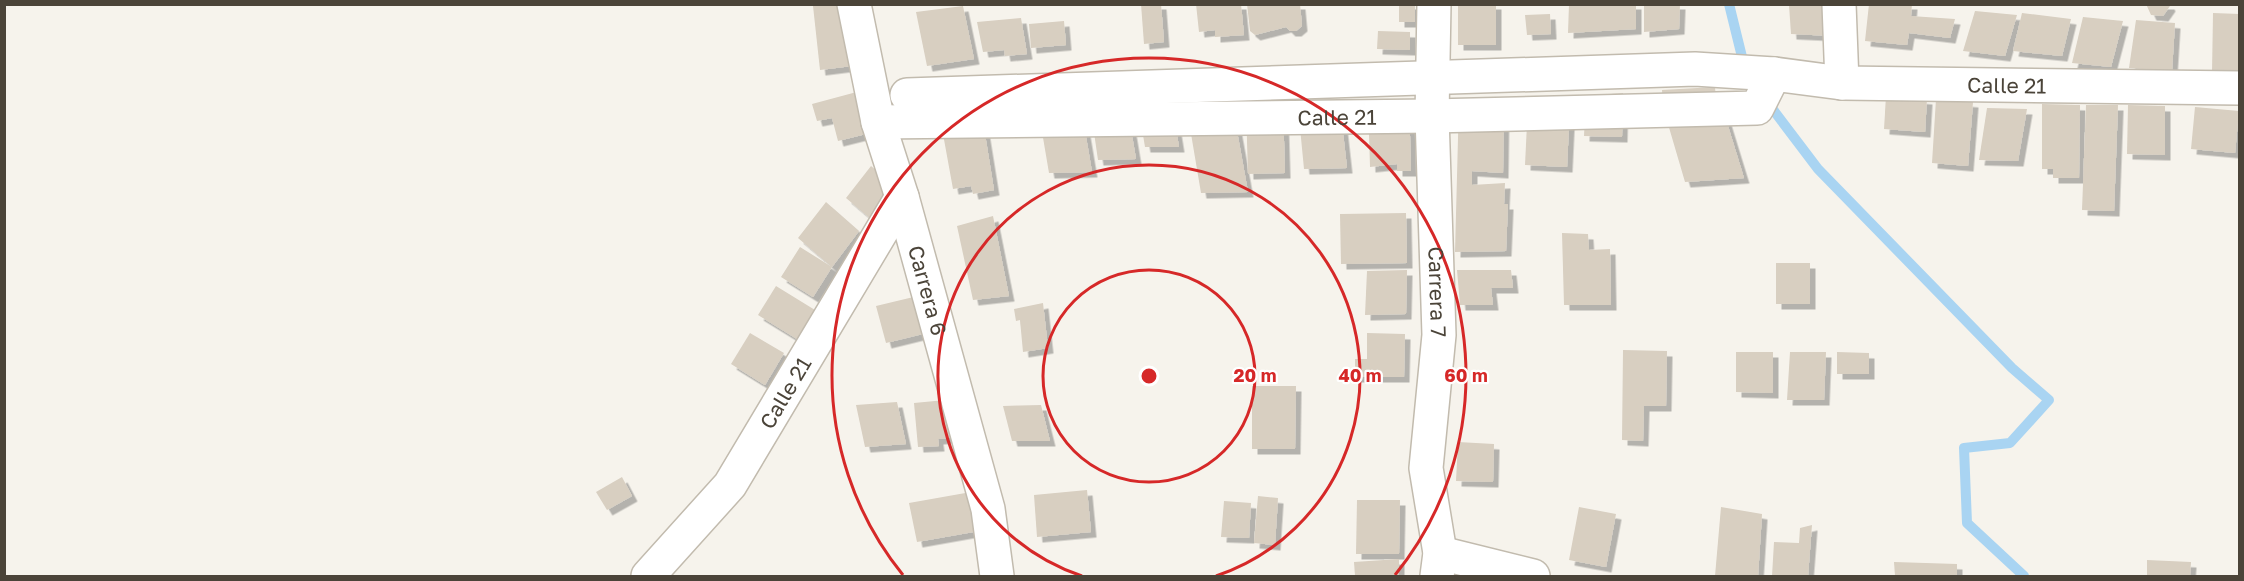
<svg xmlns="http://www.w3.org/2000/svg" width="2244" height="581" font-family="'Golos Text',sans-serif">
  <defs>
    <filter id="shadow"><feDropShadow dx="5.5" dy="5.5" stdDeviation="0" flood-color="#0004"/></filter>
  </defs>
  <rect width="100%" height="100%" fill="#f6f3ec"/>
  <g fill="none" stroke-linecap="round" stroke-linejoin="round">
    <g stroke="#a9d4f2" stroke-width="10">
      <polyline points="1729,4 1745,69"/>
      <polyline points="1765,99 1818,169 2012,368 2049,400 2010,443 1964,448 1967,523 2024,576"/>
    </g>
  </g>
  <g fill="#d8cfc1" filter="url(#shadow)">
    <polygon points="827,4 845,4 852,66 820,70 813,6"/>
    <polygon points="1141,4 1161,4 1164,42 1144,44"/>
    <polygon points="1196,4 1241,4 1244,35 1215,37 1215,30 1199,32"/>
    <polygon points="1247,4 1300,4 1302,26 1296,31 1290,31 1286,27 1255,35 1250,31"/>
    <rect x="1399" y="4" width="16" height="18"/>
    <rect x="1458" y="4" width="38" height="41"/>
    <polygon points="1569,4 1636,4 1636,29 1568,33"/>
    <polygon points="1644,4 1680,4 1679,29 1644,32"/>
    <polygon points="1869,4 1912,4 1911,16 1955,19 1950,38 1909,33 1907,45 1865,41"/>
    <polygon points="2146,4 2169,4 2170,6 2163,16 2151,15"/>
    <polygon points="1789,5 1832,5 1833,36 1791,34"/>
    <polygon points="963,6 974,59 927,66 916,12"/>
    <polygon points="1975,11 2017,15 2005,56 1963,51"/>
    <polygon points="2022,13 2071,19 2062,56 2013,51"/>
    <polygon points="2213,13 2240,14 2240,73 2212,73"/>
    <polygon points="1550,14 1551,34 1527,35 1525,15"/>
    <polygon points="2083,17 2123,21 2111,67 2072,63"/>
    <polygon points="1021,18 1027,54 1005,56 1004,50 983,52 977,22"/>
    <polygon points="2136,20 2175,23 2172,71 2129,68"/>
    <polygon points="1064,21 1066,45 1031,48 1029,24"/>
    <polygon points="1378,31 1410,32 1410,50 1377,49"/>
    <polygon points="879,86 890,128 838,141 832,118 817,121 812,104"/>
    <polygon points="1715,87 1717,113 1724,113 1744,178 1685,182 1663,107 1662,90"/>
    <polygon points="1623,93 1622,137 1584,136 1586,96"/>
    <polygon points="1886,96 1927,99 1925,132 1884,129"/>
    <polygon points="1409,99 1411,171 1397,171 1397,164 1370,167 1368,100"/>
    <polygon points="1936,99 1973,102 1968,166 1932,163"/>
    <polygon points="1459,100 1504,102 1503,173 1472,171 1472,185 1505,183 1504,204 1508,204 1506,251 1455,252"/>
    <polygon points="1528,103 1570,105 1567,167 1525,165"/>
    <polygon points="2042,104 2080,105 2079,178 2053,178 2053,169 2042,169"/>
    <polygon points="2086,105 2118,105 2114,211 2082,210"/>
    <polygon points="2128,105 2165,106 2165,155 2127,154"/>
    <polygon points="1340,106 1347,168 1304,169 1298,107"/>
    <polygon points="1283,107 1285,173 1248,174 1246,108"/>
    <polygon points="2195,107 2239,111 2235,153 2191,149"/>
    <polygon points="1987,108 2027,109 2018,161 1979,160"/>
    <polygon points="1233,109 1248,192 1201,193 1187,110"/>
    <polygon points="1173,110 1179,147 1145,147 1139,111"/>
    <polygon points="1091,112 1128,112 1136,159 1098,160"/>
    <polygon points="1082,113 1092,172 1049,173 1039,114"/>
    <polygon points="984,128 994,190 973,194 971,186 953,189 943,134"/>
    <polygon points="871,166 898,188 872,220 846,198"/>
    <polygon points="826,202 859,231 832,267 813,297 781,277 800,247 832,267 798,238"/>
    <polygon points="1406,213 1407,263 1341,264 1340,214"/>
    <polygon points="993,216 1009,296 973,300 957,226"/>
    <polygon points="1562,233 1588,234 1589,250 1610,249 1611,305 1564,305"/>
    <rect x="1776" y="263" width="34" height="41"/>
    <polygon points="1407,270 1406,314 1365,315 1367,271"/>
    <polygon points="1457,270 1511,270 1513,288 1491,288 1493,305 1460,305"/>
    <polygon points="776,286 815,310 797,339 758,315"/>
    <polygon points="926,294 935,331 886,343 876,306"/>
    <polygon points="1043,303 1048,348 1023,352 1020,320 1016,321 1014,309"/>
    <polygon points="750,333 784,353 765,385 731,364"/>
    <polygon points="1367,333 1405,334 1404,377 1355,377 1355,359 1367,359"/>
    <polygon points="1623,350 1667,351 1666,406 1644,406 1643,441 1622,440"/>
    <polygon points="1736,352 1773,352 1773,393 1736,392"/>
    <polygon points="1790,352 1826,352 1824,400 1787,400"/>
    <polygon points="1837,352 1869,353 1869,374 1837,374"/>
    <polygon points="1252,386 1296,386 1295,449 1252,449"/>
    <polygon points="956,399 959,437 938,439 939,446 918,447 914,403"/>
    <polygon points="897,402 906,444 865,447 856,405"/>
    <polygon points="1041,405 1050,441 1012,441 1003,406"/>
    <polygon points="1458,442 1494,444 1493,482 1456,481"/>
    <polygon points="622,477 632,496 607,510 596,492"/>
    <polygon points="1087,490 1091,532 1037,537 1034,495"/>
    <polygon points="971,492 979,531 917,542 909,503"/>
    <polygon points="1258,496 1278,498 1275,545 1254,543"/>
    <polygon points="1357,500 1400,500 1399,554 1356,554"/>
    <polygon points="1224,501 1251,503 1249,538 1221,537"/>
    <polygon points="1579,507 1616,514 1606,567 1569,560"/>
    <polygon points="1721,507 1762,514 1758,576 1715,576"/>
    <polygon points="1812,525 1808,576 1772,576 1774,542 1799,543 1800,528"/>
    <polygon points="1399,559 1399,576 1355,576 1354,562"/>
    <polygon points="2147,560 2191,562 2190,576 2147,576"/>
    <polygon points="1894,562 1957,564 1957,576 1895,576"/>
  </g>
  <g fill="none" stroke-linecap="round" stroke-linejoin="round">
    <g stroke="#c2bbae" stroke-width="36">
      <g id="minor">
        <path id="s1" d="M 854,4 L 878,122 L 902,197 L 988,509 L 997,576"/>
        <path id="s2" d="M 1434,4 L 1432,116 L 1439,335 L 1426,468 L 1440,553 L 1437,576"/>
        <polyline points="1839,4 1842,83"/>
        <path id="s3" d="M 907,95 L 1695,69 L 1774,74 L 1842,83 L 2240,88"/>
        <path id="s4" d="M 878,122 L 1432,116 L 1757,108 L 1774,74"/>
        <polyline points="1440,553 1533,576"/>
        <path id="s5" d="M 648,576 L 730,485 L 902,197"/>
      </g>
    </g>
    <use href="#minor" stroke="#fff" stroke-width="33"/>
  </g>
  <g fill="none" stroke="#d62828" stroke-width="3">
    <circle cx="1149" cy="376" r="106"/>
    <path d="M1082 576A211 211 0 1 1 1216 576"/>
    <path d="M903 575A317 317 0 1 1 1395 575"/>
  </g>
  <g text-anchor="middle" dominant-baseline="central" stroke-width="4.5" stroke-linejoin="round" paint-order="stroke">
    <g font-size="21" fill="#4b4439" stroke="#fff">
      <text stroke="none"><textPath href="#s3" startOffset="1101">Calle 21</textPath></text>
      <text stroke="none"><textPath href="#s4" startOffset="459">Calle 21</textPath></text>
      <text stroke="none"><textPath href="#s1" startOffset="296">Carrera 6</textPath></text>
      <text stroke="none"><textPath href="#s2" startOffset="288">Carrera 7</textPath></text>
      <text stroke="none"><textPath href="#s5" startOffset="230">Calle 21</textPath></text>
    </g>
  </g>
  <circle cx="1149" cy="376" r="9" fill="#d62828" stroke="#fff" stroke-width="3"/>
  <g font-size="18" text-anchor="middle" font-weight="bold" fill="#d62828" stroke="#fff" stroke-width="4.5" stroke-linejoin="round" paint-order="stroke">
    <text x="1255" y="382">20 m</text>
    <text x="1360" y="382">40 m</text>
    <text x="1466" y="382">60 m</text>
  </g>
  <rect width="2244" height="581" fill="none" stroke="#4b4439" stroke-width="12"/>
</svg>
